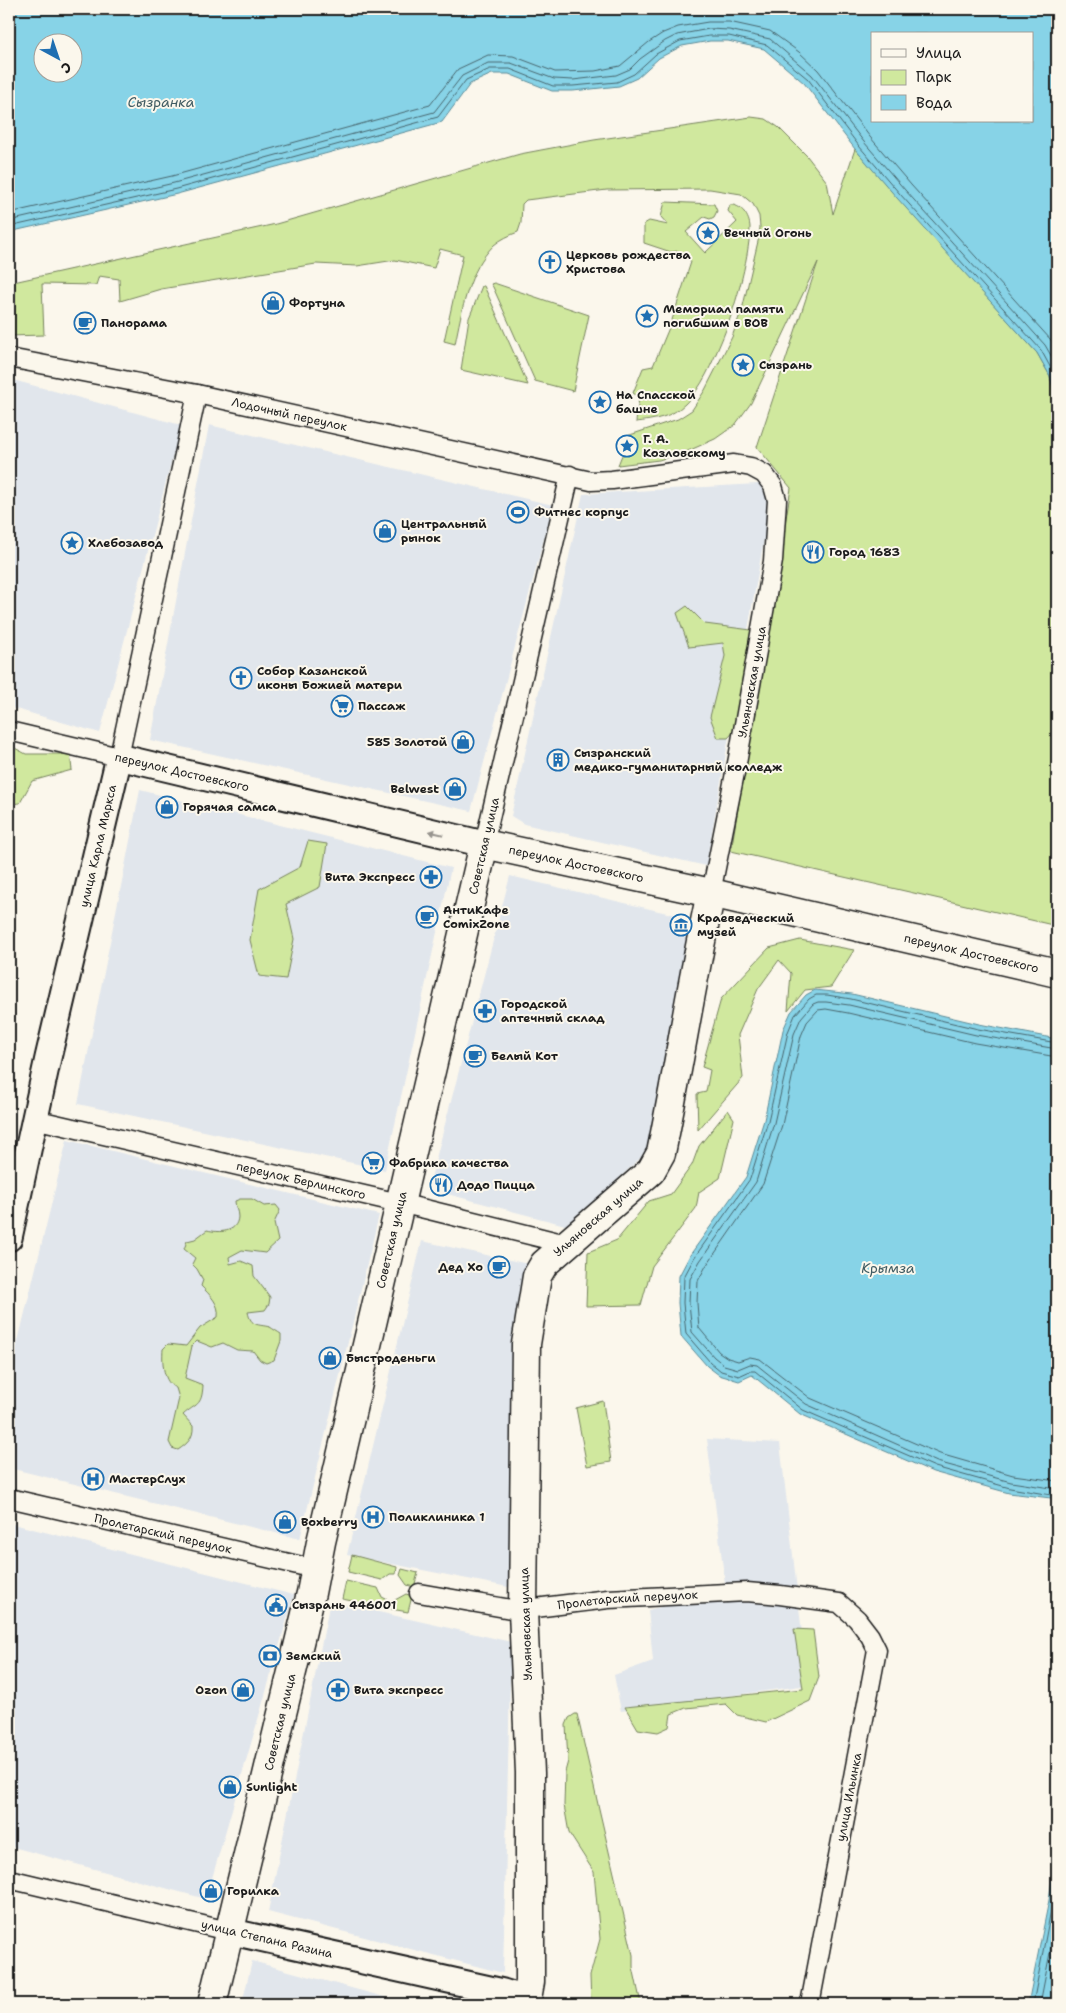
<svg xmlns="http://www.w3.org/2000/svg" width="1066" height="2013" font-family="'Shantell Sans',sans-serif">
  <rect width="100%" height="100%" fill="#fbf7ec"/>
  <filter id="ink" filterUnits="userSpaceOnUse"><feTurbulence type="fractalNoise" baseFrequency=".02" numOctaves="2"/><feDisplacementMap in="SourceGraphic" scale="10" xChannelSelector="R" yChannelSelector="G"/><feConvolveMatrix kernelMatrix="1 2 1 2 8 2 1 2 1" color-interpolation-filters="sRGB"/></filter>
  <g filter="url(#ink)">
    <g fill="#e1e6ec">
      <polygon points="9,379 181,425 100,733 9,707"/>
      <polygon points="209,425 553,505 471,811 150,740"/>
      <polygon points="774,483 706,866 524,824 511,816 583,494"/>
      <polygon points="140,790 451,868 385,1170 78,1104"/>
      <polygon points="510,876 701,921 650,1149 569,1226 428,1189"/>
      <polygon points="67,1140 379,1215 300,1539 9,1468 9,1378"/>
      <polygon points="422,1241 528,1264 519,1294 508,1587 347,1555"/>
      <polygon points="707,1439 780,1443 808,1685 621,1711 614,1675 653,1661 648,1610 726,1592"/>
      <polygon points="9,1523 294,1595 206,1899 9,1846"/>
      <polygon points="330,1601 511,1642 503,1973 268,1912"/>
      <polygon points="252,1961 410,2004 242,2004"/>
    </g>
    <g fill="#d0e89e" stroke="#76825d">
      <path d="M 751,117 L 766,119 L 778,127 L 807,156 L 827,182 L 833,214 L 855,149 L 1037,353 L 1050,376 L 1057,403 L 1057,926 L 731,851 L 791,488 L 757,447 L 818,262 L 751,403 L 735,425 L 715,439 L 688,451 L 659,460 L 618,465 L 622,455 L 629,453 L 631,439 L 627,436 L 678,419 L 692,410 L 705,390 L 732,337 L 743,306 L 759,237 L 760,227 L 759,216 L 753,204 L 741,194 L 710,189 L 607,190 L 526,200 L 522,204 L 521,223 L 518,232 C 510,235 501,239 494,245 C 468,271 462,310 455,344 L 444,341 L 463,255 L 440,249 L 434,268 L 395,260 L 357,266 L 316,264 L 161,289 L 120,301 L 119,279 L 99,276 L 96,285 L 42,284 L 44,335 L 9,336 L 9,283 L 276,224 L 520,154 L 594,140 Z"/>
      <path d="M 665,202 L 714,204 L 717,211 L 714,217 L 710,219 L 704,217 L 686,232 L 705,253 L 737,222 L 728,211 L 730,205 C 741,204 750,217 750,228 C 749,260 734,312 721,342 C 712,363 702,388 685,404 C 672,417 654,420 636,422 L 639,397 L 633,393 L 643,368 L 653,366 L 671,323 L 691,262 L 688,257 L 678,251 L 671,252 L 644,243 L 644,224 L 649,221 L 668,225 L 661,217 Z"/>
      <polygon points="494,283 589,315 573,391 535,381 493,287 491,284"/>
      <polygon points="482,286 484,286 528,385 461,370 469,318"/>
      <polygon points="687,606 705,624 759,631 739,726 728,738 718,738 710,717 725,656 723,643 689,647 677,613"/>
      <polygon points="9,745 26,754 70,754 72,770 32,781 20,803 9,804"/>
      <polygon points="308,841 327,844 320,887 286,904 294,939 286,979 259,976 250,940 259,889 300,867"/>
      <polygon points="800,940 854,950 831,987 805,990 788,1011 791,973 779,960 758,989 738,1035 743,1078 698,1130 697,1094 706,1092 710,1070 702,1067 721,999 769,948"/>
      <polygon points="728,1110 734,1119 720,1178 699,1192 696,1208 652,1266 641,1305 586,1306 588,1252 617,1240 649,1201 671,1194 692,1165 699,1146"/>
      <path d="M 240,1199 L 252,1199 L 264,1206 L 276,1205 L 280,1210 L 274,1223 L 278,1241 L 265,1253 L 242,1250 L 229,1257 L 230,1264 L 241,1261 L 253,1266 L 254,1276 L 270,1297 L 269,1304 L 265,1310 L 248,1312 C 251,1327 258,1324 270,1327 C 273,1329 278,1332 281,1334 L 281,1341 L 274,1360 L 266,1363 L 260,1360 L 253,1351 L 237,1350 L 223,1343 L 212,1347 L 197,1341 L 192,1346 L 185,1378 L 203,1385 C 202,1407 196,1403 183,1415 L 193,1426 C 194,1438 187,1444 178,1450 L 172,1448 L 169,1442 L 179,1398 L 176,1388 C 163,1383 162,1362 163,1349 L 168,1344 L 186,1346 L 200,1328 L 218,1317 C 220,1304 210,1295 201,1286 L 203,1280 L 197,1269 L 192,1264 L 195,1258 L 184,1249 L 187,1241 L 195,1239 L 207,1230 C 219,1233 237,1233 238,1217 C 238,1211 235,1207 235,1201 Z"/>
      <polygon points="603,1401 611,1462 587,1466 576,1408"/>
      <polygon points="352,1555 397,1567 396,1574 390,1574 382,1580 348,1572"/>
      <polygon points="402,1569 418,1573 414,1587 407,1585 400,1575"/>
      <polygon points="346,1581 378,1588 382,1597 390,1601 388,1608 342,1599"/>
      <polygon points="406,1594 412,1596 408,1612 391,1609 395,1600"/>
      <polygon points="794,1629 813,1630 819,1677 810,1701 766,1722 737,1715 726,1704 686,1708 671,1714 669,1727 658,1732 638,1729 625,1707 803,1689"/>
      <polygon points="575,1714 577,1714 633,1955 633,1967 641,2004 591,2004 590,1976 600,1939 594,1872 569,1833 564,1805 565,1772 568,1761 566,1725 569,1718"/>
    </g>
    <g fill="#87d3e7" stroke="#5c8a96" fill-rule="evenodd">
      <path d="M 9,9 L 1057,9 L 1057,403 L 1050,376 L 1037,353 L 897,198 L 855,149 L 804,83 L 764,49 L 728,41 L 710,41 L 682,46 L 659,58 L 637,78 L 619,86 L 573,91 L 552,91 L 509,74 L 492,74 L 470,84 L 442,122 L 177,194 L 9,232 ZM 872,34 L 1032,34 L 1032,121 L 872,121 ZM 42,42 L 72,42 L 72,72 L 42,72 Z"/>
      <polygon points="815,990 852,994 979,1024 1057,1039 1057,1501 1051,1498 1009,1493 933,1472 800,1414 752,1375 739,1381 719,1375 707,1366 681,1336 678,1303 679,1276 690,1255 746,1177 764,1120 783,1030 791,1012 806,995"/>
      <polygon points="1057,1844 1057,2004 1028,2004 1049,1900"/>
    </g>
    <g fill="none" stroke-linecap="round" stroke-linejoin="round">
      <g stroke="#47656d" stroke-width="1">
        <polyline points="9,213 172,176 430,105 458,69 488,55 513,56 555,72 595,71 620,66 649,42 663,33 678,27 708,22 729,22 770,31 799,52 818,70 870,137 911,185 1051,340 1057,351"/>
        <polyline points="9,221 174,183 434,112 462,76 488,63 511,63 554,79 573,80 616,75 630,69 640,59 665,41 677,35 709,29 729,30 770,39 812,75 864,142 905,190 1045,345 1057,366"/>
        <polyline points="9,227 176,189 438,117 466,80 490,69 510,69 553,86 573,86 617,82 634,74 656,54 680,41 709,36 729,36 767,45 808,79 859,146 900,194 1041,350 1054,374 1057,384"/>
        <polyline points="1057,1043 978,1029 851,999 827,995 816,995 809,999 795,1015 788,1032 768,1121 750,1179 694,1258 684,1277 683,1303 686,1334 710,1362 721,1371 739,1376 750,1371 755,1371 803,1410 935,1467 1010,1488 1057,1496"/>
        <polyline points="1057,1049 976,1035 849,1005 826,1002 818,1002 813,1004 801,1018 794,1034 774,1123 756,1182 700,1261 690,1279 689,1303 692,1332 714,1357 724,1365 738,1369 750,1364 757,1365 806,1404 937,1462 1011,1482 1057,1489"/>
        <polyline points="1057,1057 975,1043 848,1013 826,1009 818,1010 807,1022 801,1036 782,1125 763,1184 706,1266 698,1281 697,1303 699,1328 719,1352 728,1358 738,1361 750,1357 760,1359 810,1398 940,1454 1013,1475 1057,1481"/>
        <polyline points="1033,2004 1057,1878"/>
        <polyline points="1040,2004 1057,1917"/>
      </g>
      <g stroke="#1c1c1c" stroke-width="21">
        <g id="street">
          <path id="s1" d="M 9,358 L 197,394 L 591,481 L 612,480 L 734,464 L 751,467 L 764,474 L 773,486 L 777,500 L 773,561 L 738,758 L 711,893"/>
          <polyline points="9,731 119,757 197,394"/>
          <polyline points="484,844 570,475"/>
          <path id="s2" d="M 34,1119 L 425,1209 L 566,1244"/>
          <path id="s3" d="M 9,1498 L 315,1569"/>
          <path id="s4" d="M 419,1593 L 523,1611 L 535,1608 L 608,1599 L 747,1592 L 780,1595 L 839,1603 L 857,1619 L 870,1636 L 877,1650 L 810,2004"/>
          <polyline points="9,1879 228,1931"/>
        </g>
      </g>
      <g stroke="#1c1c1c" stroke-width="29">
        <g id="secondary">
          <path id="s5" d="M 9,1238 L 48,1058 L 119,757 L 484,844"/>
          <polyline points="228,1931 503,1992 526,1999"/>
        </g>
      </g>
      <g stroke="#1c1c1c" stroke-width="31">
        <g id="primary">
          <path id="s6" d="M 212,2004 L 311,1593 L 321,1542 L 484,844 L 711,893 L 1057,973"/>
          <path id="s7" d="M 526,2004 L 530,1982 L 530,1773 L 523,1611 L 526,1344 L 537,1276 L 544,1264 L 651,1171 L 661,1153 C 679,1066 692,979 711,893"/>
        </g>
      </g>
      <use href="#street" stroke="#fbf7ec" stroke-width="18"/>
      <use href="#secondary" stroke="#fbf7ec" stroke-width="25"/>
      <use href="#primary" stroke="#fbf7ec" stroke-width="28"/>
    </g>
    <defs><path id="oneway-solid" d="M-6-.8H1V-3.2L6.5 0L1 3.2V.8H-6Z" transform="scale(1.25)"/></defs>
    <use fill="#97948e" href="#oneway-solid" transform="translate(436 833) rotate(-167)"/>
  </g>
  <defs>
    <g id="sight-ring" transform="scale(1.125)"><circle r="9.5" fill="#fbf7ec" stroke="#1f6fb2" stroke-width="1.5"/><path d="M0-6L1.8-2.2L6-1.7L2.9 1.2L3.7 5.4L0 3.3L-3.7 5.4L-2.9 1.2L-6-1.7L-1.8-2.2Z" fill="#1f6fb2"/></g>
    <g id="church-ring" transform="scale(1.125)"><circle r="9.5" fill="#fbf7ec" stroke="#1f6fb2" stroke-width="1.5"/><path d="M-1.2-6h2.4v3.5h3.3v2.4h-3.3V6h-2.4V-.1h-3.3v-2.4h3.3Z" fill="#1f6fb2"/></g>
    <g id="shop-ring" transform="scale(1.125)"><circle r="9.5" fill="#fbf7ec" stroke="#1f6fb2" stroke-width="1.5"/><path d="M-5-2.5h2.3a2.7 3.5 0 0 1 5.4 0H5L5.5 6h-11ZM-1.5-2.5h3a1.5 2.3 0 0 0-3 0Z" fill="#1f6fb2"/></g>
    <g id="cafe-ring" transform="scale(1.125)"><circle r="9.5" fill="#fbf7ec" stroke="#1f6fb2" stroke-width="1.5"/><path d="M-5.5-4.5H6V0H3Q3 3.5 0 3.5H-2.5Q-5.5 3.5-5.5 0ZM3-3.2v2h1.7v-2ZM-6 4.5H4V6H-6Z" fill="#1f6fb2"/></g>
    <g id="stadium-ring" transform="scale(1.125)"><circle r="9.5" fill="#fbf7ec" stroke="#1f6fb2" stroke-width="1.5"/><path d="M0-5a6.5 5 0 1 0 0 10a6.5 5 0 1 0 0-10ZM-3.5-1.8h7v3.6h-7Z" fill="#1f6fb2"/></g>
    <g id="restaurant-ring" transform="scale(1.125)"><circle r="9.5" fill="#fbf7ec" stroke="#1f6fb2" stroke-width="1.5"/><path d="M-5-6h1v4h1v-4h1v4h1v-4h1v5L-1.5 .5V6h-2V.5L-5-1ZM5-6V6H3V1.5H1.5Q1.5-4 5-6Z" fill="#1f6fb2"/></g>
    <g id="supermarket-ring" transform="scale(1.125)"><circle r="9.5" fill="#fbf7ec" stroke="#1f6fb2" stroke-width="1.5"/><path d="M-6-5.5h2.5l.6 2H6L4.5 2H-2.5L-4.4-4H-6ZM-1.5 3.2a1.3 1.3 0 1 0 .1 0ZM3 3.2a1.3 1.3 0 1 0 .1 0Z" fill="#1f6fb2"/></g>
    <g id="building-ring" transform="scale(1.125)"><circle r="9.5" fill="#fbf7ec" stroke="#1f6fb2" stroke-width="1.5"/><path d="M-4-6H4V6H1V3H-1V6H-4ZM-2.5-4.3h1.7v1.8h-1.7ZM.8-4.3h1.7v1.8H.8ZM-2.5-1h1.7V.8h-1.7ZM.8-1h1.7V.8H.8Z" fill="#1f6fb2"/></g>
    <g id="pharmacy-ring" transform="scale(1.125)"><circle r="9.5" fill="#fbf7ec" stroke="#1f6fb2" stroke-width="1.5"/><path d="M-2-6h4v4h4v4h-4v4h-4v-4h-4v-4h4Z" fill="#1f6fb2"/></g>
    <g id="museum-ring" transform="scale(1.125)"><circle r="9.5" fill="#fbf7ec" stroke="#1f6fb2" stroke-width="1.5"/><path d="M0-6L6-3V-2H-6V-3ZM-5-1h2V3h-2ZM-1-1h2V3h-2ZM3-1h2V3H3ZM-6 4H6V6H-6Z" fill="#1f6fb2"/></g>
    <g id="hospital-ring" transform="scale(1.125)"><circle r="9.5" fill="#fbf7ec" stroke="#1f6fb2" stroke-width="1.5"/><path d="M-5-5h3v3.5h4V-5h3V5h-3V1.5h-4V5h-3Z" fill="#1f6fb2"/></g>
    <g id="civic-ring" transform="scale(1.125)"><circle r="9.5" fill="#fbf7ec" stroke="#1f6fb2" stroke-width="1.5"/><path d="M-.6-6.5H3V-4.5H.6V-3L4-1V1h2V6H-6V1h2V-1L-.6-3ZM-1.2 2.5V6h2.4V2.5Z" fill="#1f6fb2"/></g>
    <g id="bank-ring" transform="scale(1.125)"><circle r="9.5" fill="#fbf7ec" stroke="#1f6fb2" stroke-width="1.5"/><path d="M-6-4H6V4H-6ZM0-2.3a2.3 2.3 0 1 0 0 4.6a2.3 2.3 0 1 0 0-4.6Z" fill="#1f6fb2"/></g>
  </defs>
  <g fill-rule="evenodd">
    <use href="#sight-ring" x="708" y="233"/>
    <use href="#church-ring" x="550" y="262"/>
    <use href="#shop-ring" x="273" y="303"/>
    <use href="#sight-ring" x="647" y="316"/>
    <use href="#cafe-ring" x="85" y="323"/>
    <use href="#sight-ring" x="743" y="365"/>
    <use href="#sight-ring" x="600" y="402"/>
    <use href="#sight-ring" x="627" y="446"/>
    <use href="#stadium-ring" x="518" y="512"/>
    <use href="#shop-ring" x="385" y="531"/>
    <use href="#sight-ring" x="72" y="543"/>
    <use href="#restaurant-ring" x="813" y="552"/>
    <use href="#church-ring" x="241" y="678"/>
    <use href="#supermarket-ring" x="342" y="706"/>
    <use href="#shop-ring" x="463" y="742"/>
    <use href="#building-ring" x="558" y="760"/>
    <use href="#shop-ring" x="455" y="789"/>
    <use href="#shop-ring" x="167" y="807"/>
    <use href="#pharmacy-ring" x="431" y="877"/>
    <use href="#cafe-ring" x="427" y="917"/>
    <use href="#museum-ring" x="681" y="925"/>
    <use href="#pharmacy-ring" x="485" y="1011"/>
    <use href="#cafe-ring" x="475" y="1056"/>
    <use href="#supermarket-ring" x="373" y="1163"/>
    <use href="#restaurant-ring" x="441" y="1185"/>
    <use href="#cafe-ring" x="499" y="1267"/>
    <use href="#shop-ring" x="330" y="1358"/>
    <use href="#hospital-ring" x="93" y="1479"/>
    <use href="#hospital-ring" x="373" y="1517"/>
    <use href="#shop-ring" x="285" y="1522"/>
    <use href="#civic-ring" x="276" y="1605"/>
    <use href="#bank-ring" x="270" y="1656"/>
    <use href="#shop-ring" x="243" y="1690"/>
    <use href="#pharmacy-ring" x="338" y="1690"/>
    <use href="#shop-ring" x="230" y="1787"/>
    <use href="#shop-ring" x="211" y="1891"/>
  </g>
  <g text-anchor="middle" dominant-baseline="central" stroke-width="4" stroke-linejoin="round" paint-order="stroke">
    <g font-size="12" font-weight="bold" fill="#1c1c1c" stroke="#fbf7ec" text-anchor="start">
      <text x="724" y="233">Вечный Огонь</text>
      <text x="566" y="255">Церковь рождества<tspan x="566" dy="14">Христова</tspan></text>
      <text x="289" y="303">Фортуна</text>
      <text x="663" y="309">Мемориал памяти<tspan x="663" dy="14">погибшим в ВОВ</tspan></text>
      <text x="101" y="323">Панорама</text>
      <text x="759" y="365">Сызрань</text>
      <text x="616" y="395">На Спасской<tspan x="616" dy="14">башне</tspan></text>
      <text x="643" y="439">Г. А.<tspan x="643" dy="14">Козловскому</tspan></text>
      <text x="534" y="512">Фитнес корпус</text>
      <text x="401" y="524">Центральный<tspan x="401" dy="14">рынок</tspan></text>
      <text x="88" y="543">Хлебозавод</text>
      <text x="829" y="552">Город 1683</text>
      <text x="257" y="671">Собор Казанской<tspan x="257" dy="14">иконы Божией матери</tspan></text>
      <text x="358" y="706">Пассаж</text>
      <text x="447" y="742" text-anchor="end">585 Золотой</text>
      <text x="574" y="753">Сызранский<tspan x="574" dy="14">медико-гуманитарный колледж</tspan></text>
      <text x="439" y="789" text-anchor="end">Belwest</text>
      <text x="183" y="807">Горячая самса</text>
      <text x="415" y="877" text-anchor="end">Вита Экспресс</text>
      <text x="443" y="910">АнтиКафе<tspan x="443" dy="14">ComixZone</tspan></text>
      <text x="697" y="918">Краеведческий<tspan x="697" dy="14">музей</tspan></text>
      <text x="501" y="1004">Городской<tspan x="501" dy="14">аптечный склад</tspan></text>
      <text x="491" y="1056">Белый Кот</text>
      <text x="389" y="1163">Фабрика качества</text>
      <text x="457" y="1185">Додо Пицца</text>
      <text x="483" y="1267" text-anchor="end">Дед Хо</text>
      <text x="346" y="1358">Быстроденьги</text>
      <text x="109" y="1479">МастерСлух</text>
      <text x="389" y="1517">Поликлиника 1</text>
      <text x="301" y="1522">Boxberry</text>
      <text x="292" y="1605">Сызрань 446001</text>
      <text x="286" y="1656">Земский</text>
      <text x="227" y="1690" text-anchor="end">Ozon</text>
      <text x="354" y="1690">Вита экспресс</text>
      <text x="246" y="1787">Sunlight</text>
      <text x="227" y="1891">Горилка</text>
    </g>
    <g font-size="12" fill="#1c1c1c" stroke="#fbf7ec">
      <text stroke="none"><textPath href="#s1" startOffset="286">Лодочный переулок</textPath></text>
      <text transform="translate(752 682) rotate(-80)">Ульяновская улица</text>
      <text transform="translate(182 772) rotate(13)">переулок Достоевского</text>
      <text stroke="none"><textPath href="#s5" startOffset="402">улица Карла Маркса</textPath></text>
      <text transform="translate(484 846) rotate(-77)">Советская улица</text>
      <text stroke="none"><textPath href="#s6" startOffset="1286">переулок Достоевского</textPath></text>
      <text stroke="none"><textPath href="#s6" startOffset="1691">переулок Достоевского</textPath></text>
      <text stroke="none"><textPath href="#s2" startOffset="274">переулок Берлинского</textPath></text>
      <text stroke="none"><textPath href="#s7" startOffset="815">Ульяновская улица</textPath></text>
      <text stroke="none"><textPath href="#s6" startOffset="785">Советская улица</textPath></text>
      <text stroke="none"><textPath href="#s3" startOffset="158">Пролетарский переулок</textPath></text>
      <text stroke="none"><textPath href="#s4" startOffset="211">Пролетарский переулок</textPath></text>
      <text transform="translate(526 1624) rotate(-92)">Ульяновская улица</text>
      <text stroke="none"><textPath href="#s6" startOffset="290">Советская улица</textPath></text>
      <text transform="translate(849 1797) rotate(-79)">улица Ильинка</text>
      <text transform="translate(267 1939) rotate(13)">улица Степана Разина</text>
    </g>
    <g font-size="14" font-style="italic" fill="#415c63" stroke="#fbf7ec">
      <text x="161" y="102">Сызранка</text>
      <text x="888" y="1268">Крымза</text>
    </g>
  </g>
  <rect width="1066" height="2013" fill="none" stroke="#fbf7ec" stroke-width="30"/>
  <rect x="15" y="15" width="1036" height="1983" fill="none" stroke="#1c1c1c" stroke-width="2" filter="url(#ink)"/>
  <rect x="871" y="32" width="162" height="90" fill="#fbf7ec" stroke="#a29f99"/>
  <rect x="881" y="49" width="25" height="8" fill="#fbf7ec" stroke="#a29f99"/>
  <text x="916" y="58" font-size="15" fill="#1c1c1c">Улица</text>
  <rect x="881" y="70" width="25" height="15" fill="#d0e89e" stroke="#a29f99"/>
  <text x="916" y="82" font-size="15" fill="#1c1c1c">Парк</text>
  <rect x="881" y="95" width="25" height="15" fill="#87d3e7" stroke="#a29f99"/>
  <text x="916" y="108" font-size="15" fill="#1c1c1c">Вода</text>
  <g transform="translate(58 58) rotate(140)"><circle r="24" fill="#fbf7ec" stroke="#a29f99"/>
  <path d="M0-4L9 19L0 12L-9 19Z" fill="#1f6fb2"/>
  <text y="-8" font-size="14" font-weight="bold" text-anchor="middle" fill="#1c1c1c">С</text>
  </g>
</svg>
